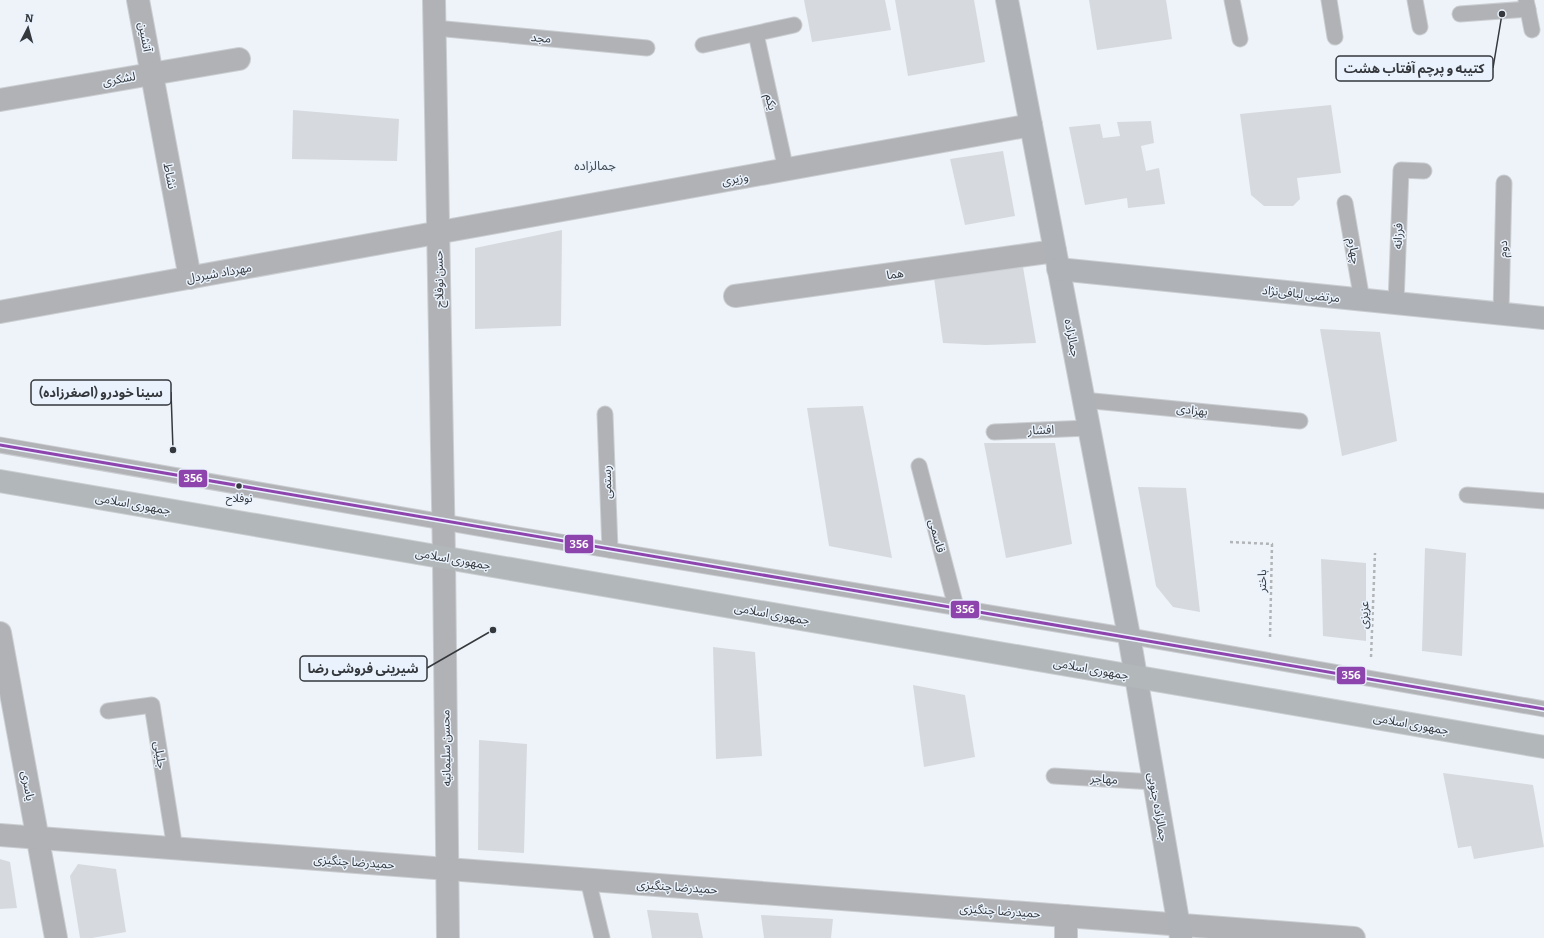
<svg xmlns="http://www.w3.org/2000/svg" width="1544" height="938" font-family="Bitter,'Noto Sans Arabic',serif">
  <rect width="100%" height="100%" fill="#eef3f9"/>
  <g fill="#d6dadf">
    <polygon points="804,0 885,0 891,30 812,42"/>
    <polygon points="895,0 974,0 985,62 908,76"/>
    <polygon points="1089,0 1166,0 1172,39 1097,50"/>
    <polygon points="1331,105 1341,173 1297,178 1300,199 1293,206 1264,206 1251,195 1240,114"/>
    <polygon points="293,110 399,119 397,161 292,159"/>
    <polygon points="1151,121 1154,143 1141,146 1146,171 1159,168 1165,204 1128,208 1127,198 1085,205 1069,127 1100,124 1103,138 1120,136 1117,122"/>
    <polygon points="1003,151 1015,216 965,225 950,159"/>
    <polygon points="562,230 561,326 475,329 475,248"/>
    <polygon points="1023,267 1036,343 986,345 943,343 934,278"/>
    <polygon points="1320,329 1380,332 1397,441 1342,456"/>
    <polygon points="863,406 892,558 829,546 807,408"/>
    <polygon points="984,443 1055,443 1072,544 1006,558"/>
    <polygon points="1138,487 1186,488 1200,612 1173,607 1156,586"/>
    <polygon points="1425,548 1466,553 1462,656 1422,651"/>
    <polygon points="1321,559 1366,563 1366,641 1323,636"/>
    <polygon points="713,647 755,652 762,756 716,759"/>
    <polygon points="913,685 965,695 975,757 924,767"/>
    <polygon points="479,740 527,744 524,853 478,850"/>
    <polygon points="1443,773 1533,785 1544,847 1474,859 1471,846 1458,848"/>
    <polygon points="0,859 10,862 17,908 0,909"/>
    <polygon points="78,864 116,869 126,932 92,938 80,938 70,876"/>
    <polygon points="647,910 698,913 703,938 652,938"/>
    <polygon points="761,915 833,919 831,938 764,938"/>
  </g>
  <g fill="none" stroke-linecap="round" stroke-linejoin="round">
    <g stroke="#caced2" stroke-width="17">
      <g id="service">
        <polyline points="1232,0 1240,39"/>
        <polyline points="1329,0 1335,37"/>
        <polyline points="1415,0 1420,27"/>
        <polyline points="1526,0 1532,30"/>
        <polyline points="1460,14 1528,9"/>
        <polyline points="435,28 647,48"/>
        <polyline points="756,34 786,170"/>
        <polyline points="703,45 794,25"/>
        <polyline points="1345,203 1362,300"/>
        <polyline points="1396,303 1401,170 1424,171"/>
        <polyline points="1501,314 1504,183"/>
        <polyline points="1083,400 1300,421"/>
        <polyline points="605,414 610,550"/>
        <polyline points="994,432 1089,428"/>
        <polyline points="0,445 512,534 1129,636 1544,709"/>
        <polyline points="919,466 956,607"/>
        <polyline points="1467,495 1544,501"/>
        <polyline points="108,711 152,705 175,849"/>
        <polyline points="1054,776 1154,782"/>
        <polyline points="588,880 602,938"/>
      </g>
    </g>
    <g stroke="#caced2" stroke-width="24">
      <g id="minor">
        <polyline points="138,0 190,278"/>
        <polyline points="0,100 239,59"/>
        <polyline points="735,296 1055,251"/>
        <polyline points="0,312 1031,125"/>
        <polyline points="1066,916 1066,938"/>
      </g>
    </g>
    <g stroke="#caced2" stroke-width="24">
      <g id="tertiary">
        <polyline points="434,0 444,558 448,938"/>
        <polyline points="0,633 56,938"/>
        <polyline points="0,835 1354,938"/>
      </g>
    </g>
    <g stroke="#caced2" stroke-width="24">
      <g id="secondary">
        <polyline points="1007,0 1129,636 1181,938"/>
        <polyline points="1058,269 1544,318"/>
      </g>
    </g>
    <g stroke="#caced2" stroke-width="24">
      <polyline id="primary" points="0,481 1544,747"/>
    </g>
    <g stroke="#b2b5b8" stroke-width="2.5" stroke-dasharray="3 3" stroke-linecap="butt">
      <polyline points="1230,542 1272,544 1270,638"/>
      <polyline points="1371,657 1375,553"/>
    </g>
    <use href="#service" stroke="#b1b2b5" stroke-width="15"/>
    <use href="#minor" stroke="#b1b2b5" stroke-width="22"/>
    <use href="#tertiary" stroke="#b1b2b5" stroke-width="22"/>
    <use href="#secondary" stroke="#afb2b6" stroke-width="22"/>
    <use href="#primary" stroke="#b2b7b9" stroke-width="22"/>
    <g stroke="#eaf3fd" stroke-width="6">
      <path id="bus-1" d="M 0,445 C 514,534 1030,619 1544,709"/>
    </g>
    <use href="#bus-1" stroke="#8e44ad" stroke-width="3"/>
  </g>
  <circle fill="#35383c" stroke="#eaf3fd" stroke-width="1.5" cx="239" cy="486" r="3.5"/>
  <g text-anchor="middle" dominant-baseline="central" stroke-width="3" stroke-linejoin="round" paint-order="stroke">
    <g font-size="11" fill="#35383c" stroke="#eaf3fd">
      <text x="239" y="498">نوفلاح</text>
    </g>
    <g font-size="12" fill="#35383c" stroke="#eaf3fd">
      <text transform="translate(145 37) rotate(80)">آتشین</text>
      <text transform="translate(541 38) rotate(5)">مجد</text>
      <text transform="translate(119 79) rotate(-10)">لشکری</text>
      <text transform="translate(771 102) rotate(77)">یکم</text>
      <text transform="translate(170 176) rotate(79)">نشاط</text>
      <text transform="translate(735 179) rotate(-10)">وزیری</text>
      <text transform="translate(1398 236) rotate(-88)">فرزانه</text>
      <text transform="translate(1503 249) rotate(-89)">دوم</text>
      <text transform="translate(1354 251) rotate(80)">چهارم</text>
      <text transform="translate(219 273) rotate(-10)">مهرداد شیردل</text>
      <text transform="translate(895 274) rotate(-8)">هما</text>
      <text transform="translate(439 279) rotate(-91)">حسن نوفلاح</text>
      <text transform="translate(1301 294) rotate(6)">مرتضی لبافی‌نژاد</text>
      <text transform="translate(1072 338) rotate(79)">جمالزاده</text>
      <text transform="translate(1192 410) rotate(6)">بهزادی</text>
      <text transform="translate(1041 430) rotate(-2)">افشار</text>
      <text transform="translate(607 482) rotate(-92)">رستمی</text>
      <text transform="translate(133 504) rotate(10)">جمهوری اسلامی</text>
      <text transform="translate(937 536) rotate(75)">قاسمی</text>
      <text transform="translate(453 559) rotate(10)">جمهوری اسلامی</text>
      <text transform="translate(1262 581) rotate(-89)">باختر</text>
      <text transform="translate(772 614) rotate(10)">جمهوری اسلامی</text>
      <text transform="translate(1364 615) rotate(-88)">عزیزی</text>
      <text transform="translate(1091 669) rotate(10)">جمهوری اسلامی</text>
      <text transform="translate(1411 724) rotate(10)">جمهوری اسلامی</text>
      <text transform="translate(446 748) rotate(-91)">محسن سلیمانیه</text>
      <text transform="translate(160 755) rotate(81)">جلیلی</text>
      <text transform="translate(1104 779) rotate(4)">مهاجر</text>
      <text transform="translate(28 786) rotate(80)">یاسری</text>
      <text transform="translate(1158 807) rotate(80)">جمالزاده جنوبی</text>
      <text transform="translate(354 862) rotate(4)">حمیدرضا چنگیزی</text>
      <text transform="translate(677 887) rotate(4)">حمیدرضا چنگیزی</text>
      <text transform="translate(1000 911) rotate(4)">حمیدرضا چنگیزی</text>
    </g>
    <g font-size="13" fill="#424a52" stroke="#eaf3fd">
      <text x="595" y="165">جمالزاده</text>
    </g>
  </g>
  <path fill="none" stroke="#35383c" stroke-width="1.5" d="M1502 14L1493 68M173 450L171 392M493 630L427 668"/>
  <g fill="#35383c" stroke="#eaf3fd" stroke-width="1.5">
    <circle cx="1502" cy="14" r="4"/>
    <circle cx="173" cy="450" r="4"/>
    <circle cx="493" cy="630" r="4"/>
  </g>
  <g fill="#eaf3fd" stroke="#35383c" stroke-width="1.5">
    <rect x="1336" y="56" width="157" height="25" rx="4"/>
    <rect x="31" y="380" width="140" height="25" rx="4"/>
    <rect x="300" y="656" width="127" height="25" rx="4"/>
  </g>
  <g font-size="13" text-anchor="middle" font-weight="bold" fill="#35383c">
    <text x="1414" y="73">کتیبه و پرچم آفتاب هشت</text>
    <text x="101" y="397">سینا خودرو (اصغرزاده)</text>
    <text x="363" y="673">شیرینی فروشی رضا</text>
  </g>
  <g stroke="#eaf3fd" stroke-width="1.5">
    <rect x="178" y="469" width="30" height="19" rx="4" fill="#8e44ad"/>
    <rect x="564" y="534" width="30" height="20" rx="4" fill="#8e44ad"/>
    <rect x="950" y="600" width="30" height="19" rx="4" fill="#8e44ad"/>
    <rect x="1336" y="666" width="30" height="19" rx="4" fill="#8e44ad"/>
  </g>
  <g font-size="11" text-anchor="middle" font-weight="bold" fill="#fff">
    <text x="193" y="482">356</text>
    <text x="579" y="548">356</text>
    <text x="965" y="613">356</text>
    <text x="1351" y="679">356</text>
  </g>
  <g transform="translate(28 28) rotate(6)" stroke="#eaf3fd" stroke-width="3" paint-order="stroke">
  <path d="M0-3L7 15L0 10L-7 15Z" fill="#35383c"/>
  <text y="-6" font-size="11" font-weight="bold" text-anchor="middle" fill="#35383c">N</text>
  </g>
</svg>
